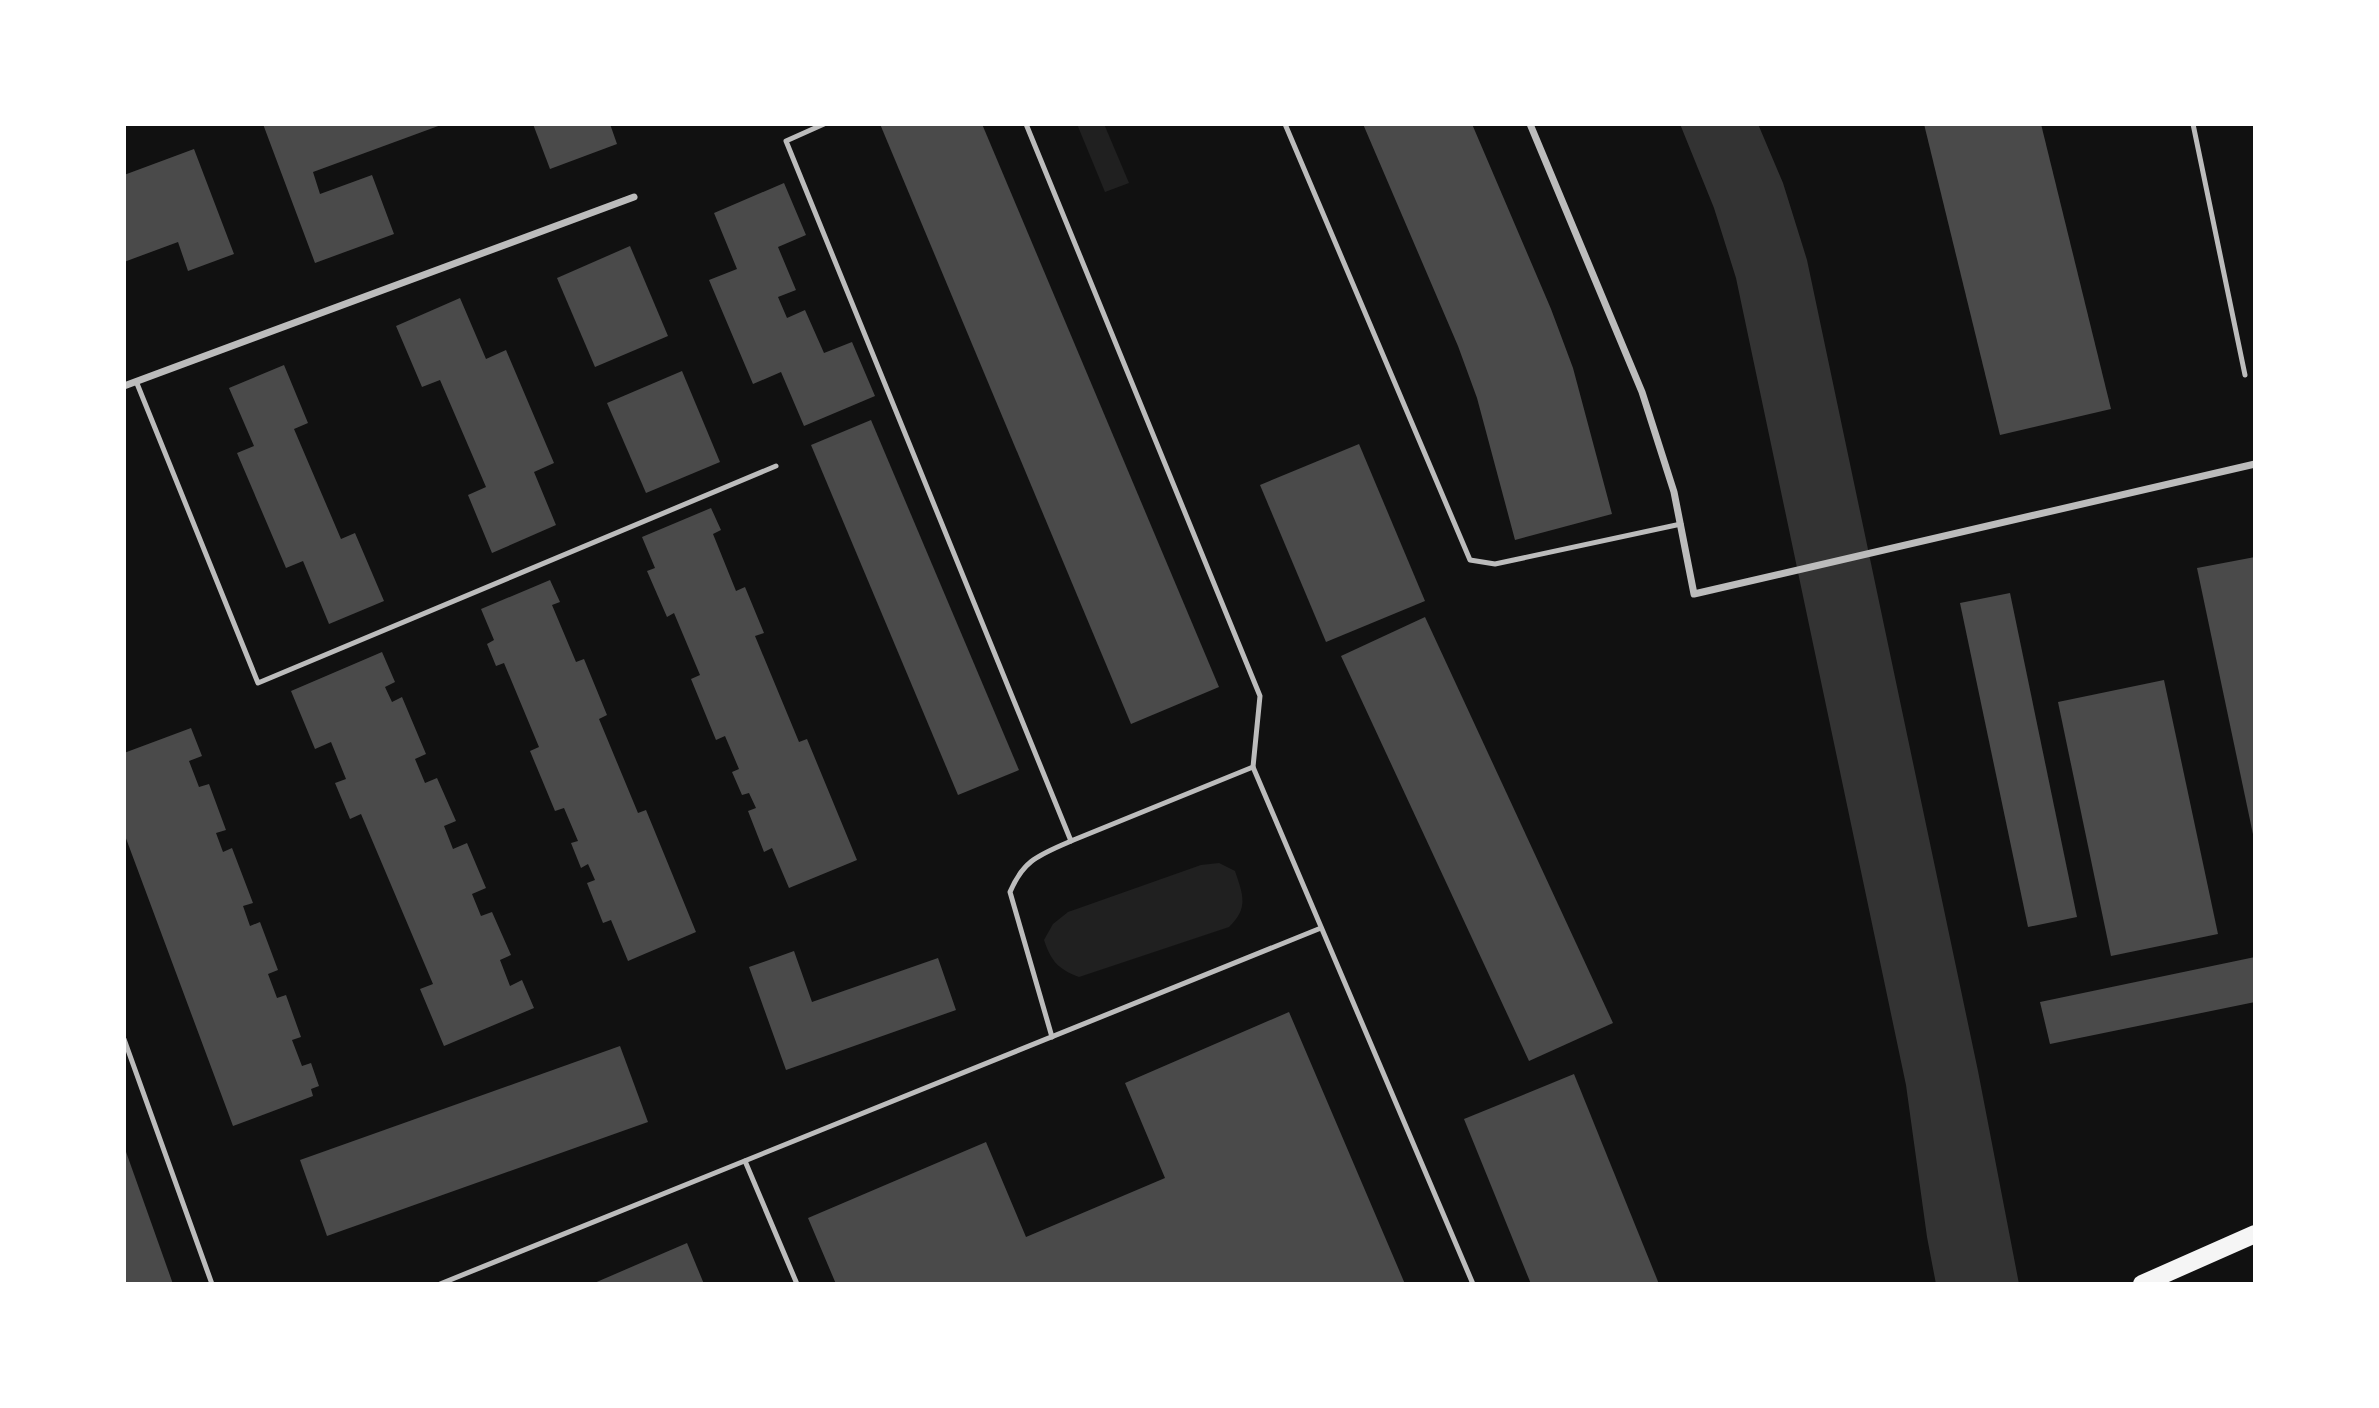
<svg xmlns="http://www.w3.org/2000/svg" width="2379" height="1408" font-family="'Fira Sans',sans-serif">
  <rect width="100%" height="100%" fill="#111"/>
  <g fill="#202020">
    <polygon points="1077,124 1104,124 1129,183 1105,192"/>
    <path d="M 1219,863 L 1235,871 C 1243,895 1249,908 1229,927 L 1079,977 C 1058,969 1051,961 1044,940 L 1053,924 L 1068,912 L 1201,865 Z"/>
  </g>
  <polygon fill="#333" points="1680,124 1758,124 1783,183 1807,260 1978,1071 2019,1284 1936,1284 1927,1237 1906,1085 1736,278 1714,208"/>
  <g fill="#4a4a4a">
    <polygon points="263,124 441,124 441,125 313,172 320,194 372,175 394,234 315,263"/>
    <polygon points="533,124 610,124 617,144 550,169"/>
    <polygon points="880,124 982,124 1219,687 1131,724"/>
    <polygon points="1363,124 1472,124 1551,309 1573,368 1612,514 1515,540 1477,398 1458,346"/>
    <polygon points="1924,124 2041,124 2111,409 2000,435"/>
    <polygon points="194,149 234,254 188,271 178,242 124,262 124,175"/>
    <polygon points="784,183 806,235 778,247 796,290 778,297 787,318 805,310 824,353 852,342 875,396 804,426 781,372 753,384 709,280 737,269 714,213"/>
    <polygon points="630,246 668,336 595,367 557,278"/>
    <polygon points="460,298 486,359 506,350 554,463 534,472 556,525 492,553 468,495 486,487 440,380 422,387 396,326"/>
    <polygon points="284,365 308,423 294,429 341,539 355,533 384,601 329,624 303,561 286,568 237,453 254,446 229,388"/>
    <polygon points="682,371 720,462 646,493 607,403"/>
    <polygon points="871,420 1019,770 958,795 811,445"/>
    <polygon points="1359,444 1425,601 1326,642 1260,485"/>
    <polygon points="711,508 721,530 713,534 736,591 745,587 764,633 755,636 799,742 807,739 857,860 789,888 772,848 764,852 748,811 756,808 749,793 742,795 732,772 739,769 725,736 716,740 691,679 700,675 674,613 667,617 647,571 655,568 642,537"/>
    <polygon points="2255,557 2255,839 2254,839 2197,568"/>
    <polygon points="550,580 560,602 552,605 576,662 584,659 607,715 599,719 638,813 646,810 696,932 628,961 611,920 603,923 587,883 595,880 588,864 581,868 571,843 578,841 564,808 555,811 530,751 539,747 504,663 496,666 487,644 494,640 481,609"/>
    <polygon points="2010,593 2077,917 2028,927 1960,603"/>
    <polygon points="1425,617 1613,1023 1529,1061 1341,656"/>
    <polygon points="382,652 395,682 385,687 392,702 402,697 426,754 415,759 425,783 437,778 456,821 444,826 453,849 467,843 486,888 472,894 481,916 492,912 511,955 500,960 510,986 522,980 534,1008 444,1046 420,989 433,984 361,814 350,819 335,783 346,779 331,742 315,749 291,691"/>
    <polygon points="2164,680 2218,934 2111,956 2058,702"/>
    <polygon points="191,728 202,756 189,761 199,787 209,784 226,830 216,833 223,852 232,848 253,903 243,906 250,926 260,922 278,970 268,974 277,998 286,995 301,1037 292,1040 302,1066 311,1063 319,1086 311,1089 313,1096 233,1126 124,833 124,753"/>
    <polygon points="794,951 812,1002 938,958 956,1010 786,1070 749,967"/>
    <polygon points="2255,957 2255,1002 2050,1044 2040,1002"/>
    <polygon points="1289,1012 1405,1284 836,1284 808,1218 986,1142 1026,1237 1165,1178 1125,1083"/>
    <polygon points="620,1046 648,1122 327,1236 300,1160"/>
    <polygon points="1574,1074 1659,1284 1531,1284 1464,1119"/>
    <polygon points="124,1149 125,1149 173,1284 124,1284"/>
    <polygon points="687,1243 704,1284 592,1284"/>
  </g>
  <g fill="none" stroke-linecap="round" stroke-linejoin="round">
    <g stroke="#bcbcbc" stroke-width="5">
      <polyline points="824,124 786,141 1071,841 1253,767 1473,1284"/>
      <polyline points="1026,124 1260,696 1253,767"/>
      <polyline points="1285,124 1470,560 1495,564 1681,524"/>
      <polyline points="2193,124 2245,375"/>
      <polyline points="136,381 258,683 776,466"/>
      <path d="M 1052,1037 L 1010,892 C 1024,859 1040,855 1071,841"/>
      <polyline points="124,1039 212,1284"/>
      <polyline points="745,1161 797,1284"/>
      <polyline points="440,1284 1321,928"/>
    </g>
    <g stroke="#bcbcbc" stroke-width="7">
      <polyline points="1530,124 1642,392 1674,492 1694,594 2255,464"/>
      <polyline points="124,386 634,197"/>
    </g>
    <polyline stroke="#f5f5f5" stroke-width="18" points="2142,1284 2255,1234"/>
  </g>
  <rect width="2379" height="1408" fill="none" stroke="#ffffff" stroke-width="252"/>
</svg>
